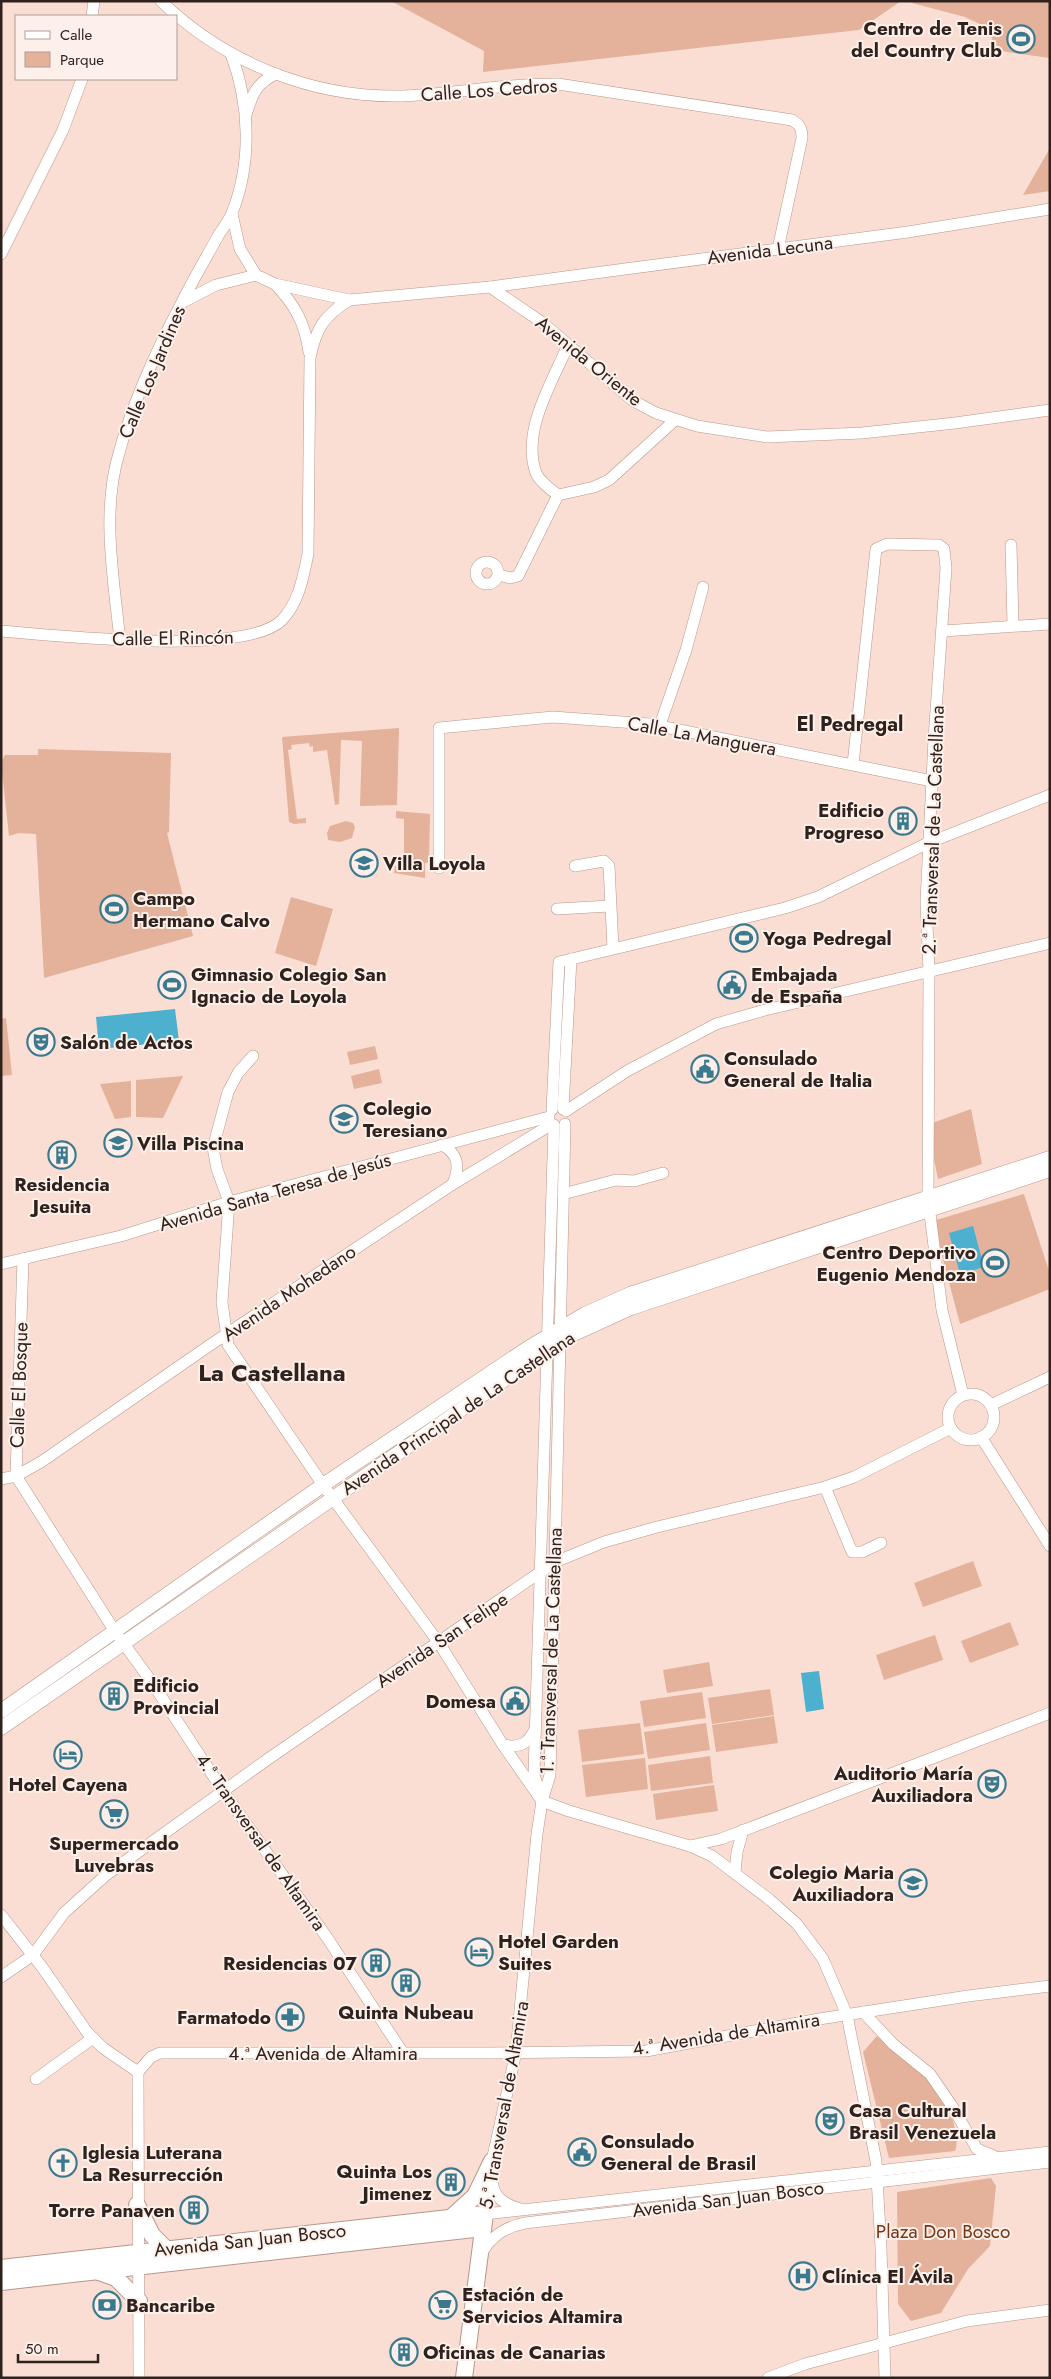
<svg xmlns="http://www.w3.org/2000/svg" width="1051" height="2379" font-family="Jost,sans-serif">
  <rect width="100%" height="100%" fill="#faded3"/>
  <g fill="#e4b19b">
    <polygon points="391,1 901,1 859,30 483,72 484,51"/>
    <polygon points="914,1 1050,1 1050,58 994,50 990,29 965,17 912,3"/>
    <polygon points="1050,148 1050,191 1023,195"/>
    <polygon points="399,728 397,805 360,806 362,741 341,740 339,804 335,805 327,750 313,752 313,746 310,747 309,743 291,745 292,749 288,750 297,819 306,818 306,823 294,824 289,822 282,737"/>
    <polygon points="38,749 171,753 169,832 167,833 193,936 44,978 36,834 19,833 9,836 1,762 5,755 38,755"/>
    <polygon points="396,811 430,814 429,863 425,863 425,878 394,873 395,866 404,865 404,819 396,818"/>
    <polygon points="346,821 353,823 355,827 352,838 340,842 328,840 327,833 330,826"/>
    <polygon points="291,897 333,909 316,966 275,953"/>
    <polygon points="6,1018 12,1075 1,1076 1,1019"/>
    <polygon points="375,1046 378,1059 350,1065 347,1052"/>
    <polygon points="379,1069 382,1083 354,1089 351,1076"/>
    <polygon points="183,1076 163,1118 136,1117 136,1080"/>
    <polygon points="131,1081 131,1117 115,1119 100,1084"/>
    <polygon points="971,1109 982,1164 938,1179 927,1125"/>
    <polygon points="1024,1194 1050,1274 1050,1289 960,1324 941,1252 936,1220"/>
    <polygon points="973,1561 982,1586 923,1607 914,1583"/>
    <polygon points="1010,1622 1019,1645 970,1663 961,1641"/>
    <polygon points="935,1635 943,1660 884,1680 876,1655"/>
    <polygon points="709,1662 713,1686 667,1693 663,1670"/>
    <polygon points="770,1689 774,1715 712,1724 708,1698"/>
    <polygon points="702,1692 706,1718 644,1727 640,1701"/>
    <polygon points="774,1716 778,1743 716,1752 712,1725"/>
    <polygon points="640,1723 644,1754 582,1762 578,1730"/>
    <polygon points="706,1723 710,1750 648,1759 644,1732"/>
    <polygon points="710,1756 713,1783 651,1791 648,1765"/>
    <polygon points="645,1758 648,1789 586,1797 582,1765"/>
    <polygon points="714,1785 718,1811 656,1820 653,1794"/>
    <path d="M 877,2036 C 908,2063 948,2086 955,2129 C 956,2137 958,2144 955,2151 L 889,2158 L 863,2052 Z"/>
    <polygon points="991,2178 996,2186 990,2246 968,2269 941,2313 911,2321 898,2304 897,2192"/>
  </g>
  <g fill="#4eb0cf">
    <polygon points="175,1009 179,1041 99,1049 96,1017"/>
    <polygon points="973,1226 984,1267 960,1274 949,1233"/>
    <polygon points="819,1671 824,1709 806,1712 801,1673"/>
  </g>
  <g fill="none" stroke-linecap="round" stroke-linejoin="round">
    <g stroke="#b8978a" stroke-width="12">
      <g id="minor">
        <path d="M 161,1 C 225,63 313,98 402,96 C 454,94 506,83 558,84 L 792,120 C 800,125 802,128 802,138 L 778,249"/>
        <polyline points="92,16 94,1"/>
        <path d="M 246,115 C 252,95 256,83 276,74"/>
        <polyline points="232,214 240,249 256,275 275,284 349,300 490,287 625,269 908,232 1050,209"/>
        <polyline points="1,254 63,130 82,79"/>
        <path d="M 275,284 C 295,305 305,323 309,352"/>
        <polyline points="490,287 543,323 632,400 656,413 697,426 767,437 862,433 955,423 1050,410"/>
        <polyline points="183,302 216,285 256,275"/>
        <path d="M 568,345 C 552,383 521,431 536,473 C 540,482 550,489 558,495 L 594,487 L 609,480 L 675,420"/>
        <polyline points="1011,545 1013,625"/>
        <circle cx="487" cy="573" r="11"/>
        <polyline points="499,575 510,578 518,576 558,495"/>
        <path d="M 1,631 C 54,635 246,657 282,620 C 299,602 303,578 308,554 L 310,358 C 316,328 324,316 349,300"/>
        <polyline points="943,631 1050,624"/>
        <path d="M 120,641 C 114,580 101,513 119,453 C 133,401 157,349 182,302 C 193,280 206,258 218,236 C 223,228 229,221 232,213 C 252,163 250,104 231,54"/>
        <polyline points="660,725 686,650 703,587"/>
        <polyline points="853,764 876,549 887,544 939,545 944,549 946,568 934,739 926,902 929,971 928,1198 942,1310 963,1395"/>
        <polyline points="575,866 604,861 609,866 613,948"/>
        <polyline points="439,868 439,728 553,717 650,724 932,781"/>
        <polyline points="557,909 610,906"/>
        <polyline points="253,1056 238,1073 228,1092 213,1148 217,1169 229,1202 222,1302 228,1345 323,1485 439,1643 503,1745 542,1801"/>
        <polyline points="563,1109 571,959"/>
        <polyline points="552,1110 559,962 785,908 818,897 928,843 1050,795"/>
        <polyline points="566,1111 627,1071 716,1024 765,1010 1050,943"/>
        <polyline points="565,1124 550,1775 542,1801 537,1834 516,2052 492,2161 485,2214 1050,2152"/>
        <path d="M 442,1145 C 459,1154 460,1167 453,1184"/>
        <polyline points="563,1194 616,1180 634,1181 663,1173"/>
        <polyline points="23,1259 16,1476 116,1633 151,1681 223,1791 328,1939 403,2053"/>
        <polyline points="1,1264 121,1236 229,1202 549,1117"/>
        <circle cx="971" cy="1417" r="23"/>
        <polyline points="991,1405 1050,1377"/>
        <polyline points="981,1437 1050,1546"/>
        <polyline points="1,1479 16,1476 41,1462 213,1343 453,1184 552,1124"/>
        <polyline points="825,1487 852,1552 862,1552 881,1543"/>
        <path d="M 503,1745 C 520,1748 528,1744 535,1729"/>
        <polyline points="539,1790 534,1775 554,1125"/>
        <polyline points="542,1801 569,1811 690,1846 712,1856 770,1900 797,1924 823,1959 847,2015 876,2161 881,2248 885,2378"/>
        <polyline points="690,1846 721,1839 1050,1713"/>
        <polyline points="735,1872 737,1852 743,1830"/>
        <polyline points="1,1915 42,1967 87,2032 103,2048 138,2072"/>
        <polyline points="1,1977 33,1955 64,1913 106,1875 268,1759 555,1562 604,1542 657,1527 825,1487 854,1477 951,1428"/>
        <polyline points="863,2012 893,2044 930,2074 952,2106 977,2149 994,2156"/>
        <polyline points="138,2072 151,2057 160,2053 492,2053 646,2051 819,2019 968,1996 1050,1986"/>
        <polyline points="138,2072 139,2378"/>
        <polyline points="36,2079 93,2038"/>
        <path d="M 492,2180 C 493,2197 504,2204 520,2209"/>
        <path d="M 481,2254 C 491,2236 505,2227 525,2223 L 1050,2162"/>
        <polyline points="768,2378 805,2364 967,2321 1050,2310"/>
      </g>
    </g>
    <g stroke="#b8978a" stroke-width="15">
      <g id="tertiary">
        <polyline points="1,1711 323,1485 528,1348 585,1314 630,1294 1050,1158"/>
        <polyline points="1,1728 563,1339 631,1308 1050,1170"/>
      </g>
    </g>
    <g stroke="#b8978a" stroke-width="18">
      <g id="secondary">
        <polyline points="137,2205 152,2235 166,2249"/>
        <polyline points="452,2217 475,2196 492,2161"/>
        <polyline points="1,2268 485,2214 464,2378"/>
        <polyline points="99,2272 116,2278 139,2301"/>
        <polyline points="1,2282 483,2228"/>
      </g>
    </g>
    <use href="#minor" stroke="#fff" stroke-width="11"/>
    <use href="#tertiary" stroke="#fff" stroke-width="14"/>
    <use href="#secondary" stroke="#fff" stroke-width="16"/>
  </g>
  <defs>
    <g id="stadium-ring" transform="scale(1.4375)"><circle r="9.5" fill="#fdefe9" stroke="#3a798e" stroke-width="1.5"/><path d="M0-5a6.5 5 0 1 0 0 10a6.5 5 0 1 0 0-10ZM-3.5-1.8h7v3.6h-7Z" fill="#3a798e"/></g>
    <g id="building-ring" transform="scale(1.4375)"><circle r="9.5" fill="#fdefe9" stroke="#3a798e" stroke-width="1.5"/><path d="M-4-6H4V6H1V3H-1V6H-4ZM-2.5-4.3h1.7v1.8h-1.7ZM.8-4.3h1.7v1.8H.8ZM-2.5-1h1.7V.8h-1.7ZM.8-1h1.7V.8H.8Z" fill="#3a798e"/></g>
    <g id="school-ring" transform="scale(1.4375)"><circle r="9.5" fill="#fdefe9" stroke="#3a798e" stroke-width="1.5"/><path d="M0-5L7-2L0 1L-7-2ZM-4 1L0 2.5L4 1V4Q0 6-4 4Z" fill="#3a798e"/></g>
    <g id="civic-ring" transform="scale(1.4375)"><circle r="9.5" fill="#fdefe9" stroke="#3a798e" stroke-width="1.5"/><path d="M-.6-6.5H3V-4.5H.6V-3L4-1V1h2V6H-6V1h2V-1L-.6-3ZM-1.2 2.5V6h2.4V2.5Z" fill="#3a798e"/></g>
    <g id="theatre-ring" transform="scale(1.4375)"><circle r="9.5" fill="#fdefe9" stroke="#3a798e" stroke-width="1.5"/><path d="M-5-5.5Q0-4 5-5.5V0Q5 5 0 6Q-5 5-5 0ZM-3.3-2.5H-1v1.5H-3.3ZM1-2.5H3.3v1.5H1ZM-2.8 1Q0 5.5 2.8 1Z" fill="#3a798e"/></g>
    <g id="hotel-ring" transform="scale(1.4375)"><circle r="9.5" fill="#fdefe9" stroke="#3a798e" stroke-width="1.5"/><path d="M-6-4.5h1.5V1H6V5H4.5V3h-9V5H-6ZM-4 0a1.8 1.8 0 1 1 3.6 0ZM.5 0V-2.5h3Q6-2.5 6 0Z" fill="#3a798e"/></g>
    <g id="supermarket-ring" transform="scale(1.4375)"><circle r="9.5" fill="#fdefe9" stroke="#3a798e" stroke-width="1.5"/><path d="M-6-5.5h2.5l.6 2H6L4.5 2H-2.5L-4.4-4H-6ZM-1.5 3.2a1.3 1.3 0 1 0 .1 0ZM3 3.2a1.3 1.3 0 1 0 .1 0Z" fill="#3a798e"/></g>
    <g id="pharmacy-ring" transform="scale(1.4375)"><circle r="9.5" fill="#fdefe9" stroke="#3a798e" stroke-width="1.5"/><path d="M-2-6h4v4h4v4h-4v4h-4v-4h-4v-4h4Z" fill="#3a798e"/></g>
    <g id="church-ring" transform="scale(1.4375)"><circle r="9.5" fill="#fdefe9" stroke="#3a798e" stroke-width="1.5"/><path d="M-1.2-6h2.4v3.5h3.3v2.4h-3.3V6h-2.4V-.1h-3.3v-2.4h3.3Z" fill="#3a798e"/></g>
    <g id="hospital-ring" transform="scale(1.4375)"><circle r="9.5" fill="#fdefe9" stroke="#3a798e" stroke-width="1.5"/><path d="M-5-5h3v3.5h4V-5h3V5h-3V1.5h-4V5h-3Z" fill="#3a798e"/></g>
    <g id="bank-ring" transform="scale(1.4375)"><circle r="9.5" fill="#fdefe9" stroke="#3a798e" stroke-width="1.5"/><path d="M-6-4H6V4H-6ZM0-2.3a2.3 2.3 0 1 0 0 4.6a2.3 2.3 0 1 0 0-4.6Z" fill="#3a798e"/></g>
  </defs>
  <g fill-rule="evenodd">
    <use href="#stadium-ring" x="1021" y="39"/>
    <use href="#building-ring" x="903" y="821"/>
    <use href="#school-ring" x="364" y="863"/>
    <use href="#stadium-ring" x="114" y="909"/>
    <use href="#stadium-ring" x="744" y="938"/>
    <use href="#stadium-ring" x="172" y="985"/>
    <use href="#civic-ring" x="732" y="985"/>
    <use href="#theatre-ring" x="41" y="1042"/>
    <use href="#civic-ring" x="705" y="1069"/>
    <use href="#school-ring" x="344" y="1119"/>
    <use href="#school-ring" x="118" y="1143"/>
    <use href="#building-ring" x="62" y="1155"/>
    <use href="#stadium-ring" x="995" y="1263"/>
    <use href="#building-ring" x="114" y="1696"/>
    <use href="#civic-ring" x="515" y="1701"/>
    <use href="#hotel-ring" x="68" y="1755"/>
    <use href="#theatre-ring" x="992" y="1784"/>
    <use href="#supermarket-ring" x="114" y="1814"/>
    <use href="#school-ring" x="913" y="1883"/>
    <use href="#hotel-ring" x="479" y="1952"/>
    <use href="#building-ring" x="376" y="1963"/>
    <use href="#building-ring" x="406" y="1983"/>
    <use href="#pharmacy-ring" x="290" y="2017"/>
    <use href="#theatre-ring" x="830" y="2121"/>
    <use href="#civic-ring" x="582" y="2152"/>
    <use href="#church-ring" x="63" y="2163"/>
    <use href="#building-ring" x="451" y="2182"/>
    <use href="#building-ring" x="194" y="2210"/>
    <use href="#hospital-ring" x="803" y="2276"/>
    <use href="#bank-ring" x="107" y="2305"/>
    <use href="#supermarket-ring" x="443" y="2305"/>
    <use href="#building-ring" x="404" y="2352"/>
  </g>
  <g text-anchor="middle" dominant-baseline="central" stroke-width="4" stroke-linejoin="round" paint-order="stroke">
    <g font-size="19" font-weight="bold" fill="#2f221d" stroke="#fdefe9" text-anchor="start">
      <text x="1002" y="28" text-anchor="end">Centro de Tenis<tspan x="1002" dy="22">del Country Club</tspan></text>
      <text x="884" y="810" text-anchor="end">Edificio<tspan x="884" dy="22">Progreso</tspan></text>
      <text x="383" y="863">Villa Loyola</text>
      <text x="133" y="898">Campo<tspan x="133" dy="22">Hermano Calvo</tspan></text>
      <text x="763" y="938">Yoga Pedregal</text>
      <text x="191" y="974">Gimnasio Colegio San<tspan x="191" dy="22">Ignacio de Loyola</tspan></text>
      <text x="751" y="974">Embajada<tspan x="751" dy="22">de España</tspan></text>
      <text x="60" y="1042">Salón de Actos</text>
      <text x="724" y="1058">Consulado<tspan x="724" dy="22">General de Italia</tspan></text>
      <text x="363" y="1108">Colegio<tspan x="363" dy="22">Teresiano</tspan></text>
      <text x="137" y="1143">Villa Piscina</text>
      <text x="62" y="1184" text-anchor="middle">Residencia<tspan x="62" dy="22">Jesuita</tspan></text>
      <text x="976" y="1252" text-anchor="end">Centro Deportivo<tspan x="976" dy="22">Eugenio Mendoza</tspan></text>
      <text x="133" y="1685">Edificio<tspan x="133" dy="22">Provincial</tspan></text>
      <text x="496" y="1701" text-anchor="end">Domesa</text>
      <text x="973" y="1773" text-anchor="end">Auditorio María<tspan x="973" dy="22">Auxiliadora</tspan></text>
      <text x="68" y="1784" text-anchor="middle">Hotel Cayena</text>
      <text x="114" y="1843" text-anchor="middle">Supermercado<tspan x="114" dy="22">Luvebras</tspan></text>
      <text x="894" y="1872" text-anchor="end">Colegio Maria<tspan x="894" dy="22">Auxiliadora</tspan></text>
      <text x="498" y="1941">Hotel Garden<tspan x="498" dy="22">Suites</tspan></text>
      <text x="357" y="1963" text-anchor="end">Residencias 07</text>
      <text x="406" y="2012" text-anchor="middle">Quinta Nubeau</text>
      <text x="271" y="2017" text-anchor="end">Farmatodo</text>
      <text x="849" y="2110">Casa Cultural<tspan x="849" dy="22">Brasil Venezuela</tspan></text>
      <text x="601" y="2141">Consulado<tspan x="601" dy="22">General de Brasil</tspan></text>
      <text x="82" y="2152">Iglesia Luterana<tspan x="82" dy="22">La Resurrección</tspan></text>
      <text x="432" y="2171" text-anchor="end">Quinta Los<tspan x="432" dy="22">Jimenez</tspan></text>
      <text x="175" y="2210" text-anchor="end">Torre Panaven</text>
      <text x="822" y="2276">Clínica El Ávila</text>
      <text x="462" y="2294">Estación de<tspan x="462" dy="22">Servicios Altamira</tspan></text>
      <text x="126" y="2305">Bancaribe</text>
      <text x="423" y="2352">Oficinas de Canarias</text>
    </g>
    <g font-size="19" fill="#2f221d" stroke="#fdefe9">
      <text transform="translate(489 90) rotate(-4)">Calle Los Cedros</text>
      <text transform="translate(770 250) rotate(-7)">Avenida Lecuna</text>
      <text transform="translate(589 361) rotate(39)">Avenida Oriente</text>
      <text transform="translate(152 372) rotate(-67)">Calle Los Jardines</text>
      <text transform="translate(173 638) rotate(-1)">Calle El Rincón</text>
      <text transform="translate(702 736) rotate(10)">Calle La Manguera</text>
      <text transform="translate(933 830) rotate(-88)">2.ª Transversal de La Castellana</text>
      <text transform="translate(275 1192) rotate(-16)">Avenida Santa Teresa de Jesús</text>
      <text transform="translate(289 1293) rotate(-34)">Avenida Mohedano</text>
      <text transform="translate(19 1385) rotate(-88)">Calle El Bosque</text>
      <text transform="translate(458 1413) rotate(-34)">Avenida Principal de La Castellana</text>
      <text transform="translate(442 1640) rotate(-34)">Avenida San Felipe</text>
      <text transform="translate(551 1651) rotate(-88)">1.ª Transversal de La Castellana</text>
      <text transform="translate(261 1842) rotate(55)">4.ª Transversal de Altamira</text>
      <text transform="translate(726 2034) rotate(-9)">4.ª Avenida de Altamira</text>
      <text x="323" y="2053">4.ª Avenida de Altamira</text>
      <text transform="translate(504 2105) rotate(-80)">5.ª Transversal de Altamira</text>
      <text transform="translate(728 2199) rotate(-7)">Avenida San Juan Bosco</text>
      <text transform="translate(250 2240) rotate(-6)">Avenida San Juan Bosco</text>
    </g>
    <g font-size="19" fill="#783414" stroke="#fdefe9">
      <text x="943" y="2231">Plaza Don Bosco</text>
    </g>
    <g font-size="20" font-weight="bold" fill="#2f221d" stroke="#fdefe9">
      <text x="850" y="724">El Pedregal</text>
    </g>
    <g font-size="24" font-weight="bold" fill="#2f221d" stroke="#fdefe9">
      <text x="272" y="1372">La Castellana</text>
    </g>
  </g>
  <rect width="1051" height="2379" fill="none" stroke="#2f221d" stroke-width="5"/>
  <rect x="15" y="15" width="162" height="65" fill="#fdefe9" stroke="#ab9d97"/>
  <rect x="25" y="31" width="25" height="8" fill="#ffffff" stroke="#ab9d97"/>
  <text x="60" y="40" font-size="15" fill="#2f221d">Calle</text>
  <rect x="25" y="52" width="25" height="15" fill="#e4b19b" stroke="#ab9d97"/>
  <text x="60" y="65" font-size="15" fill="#2f221d">Parque</text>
  <path d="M18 2354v8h80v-8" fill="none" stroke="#2f221d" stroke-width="2.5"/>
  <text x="25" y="2354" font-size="15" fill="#2f221d" stroke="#fdefe9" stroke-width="4" paint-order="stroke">50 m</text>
</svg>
